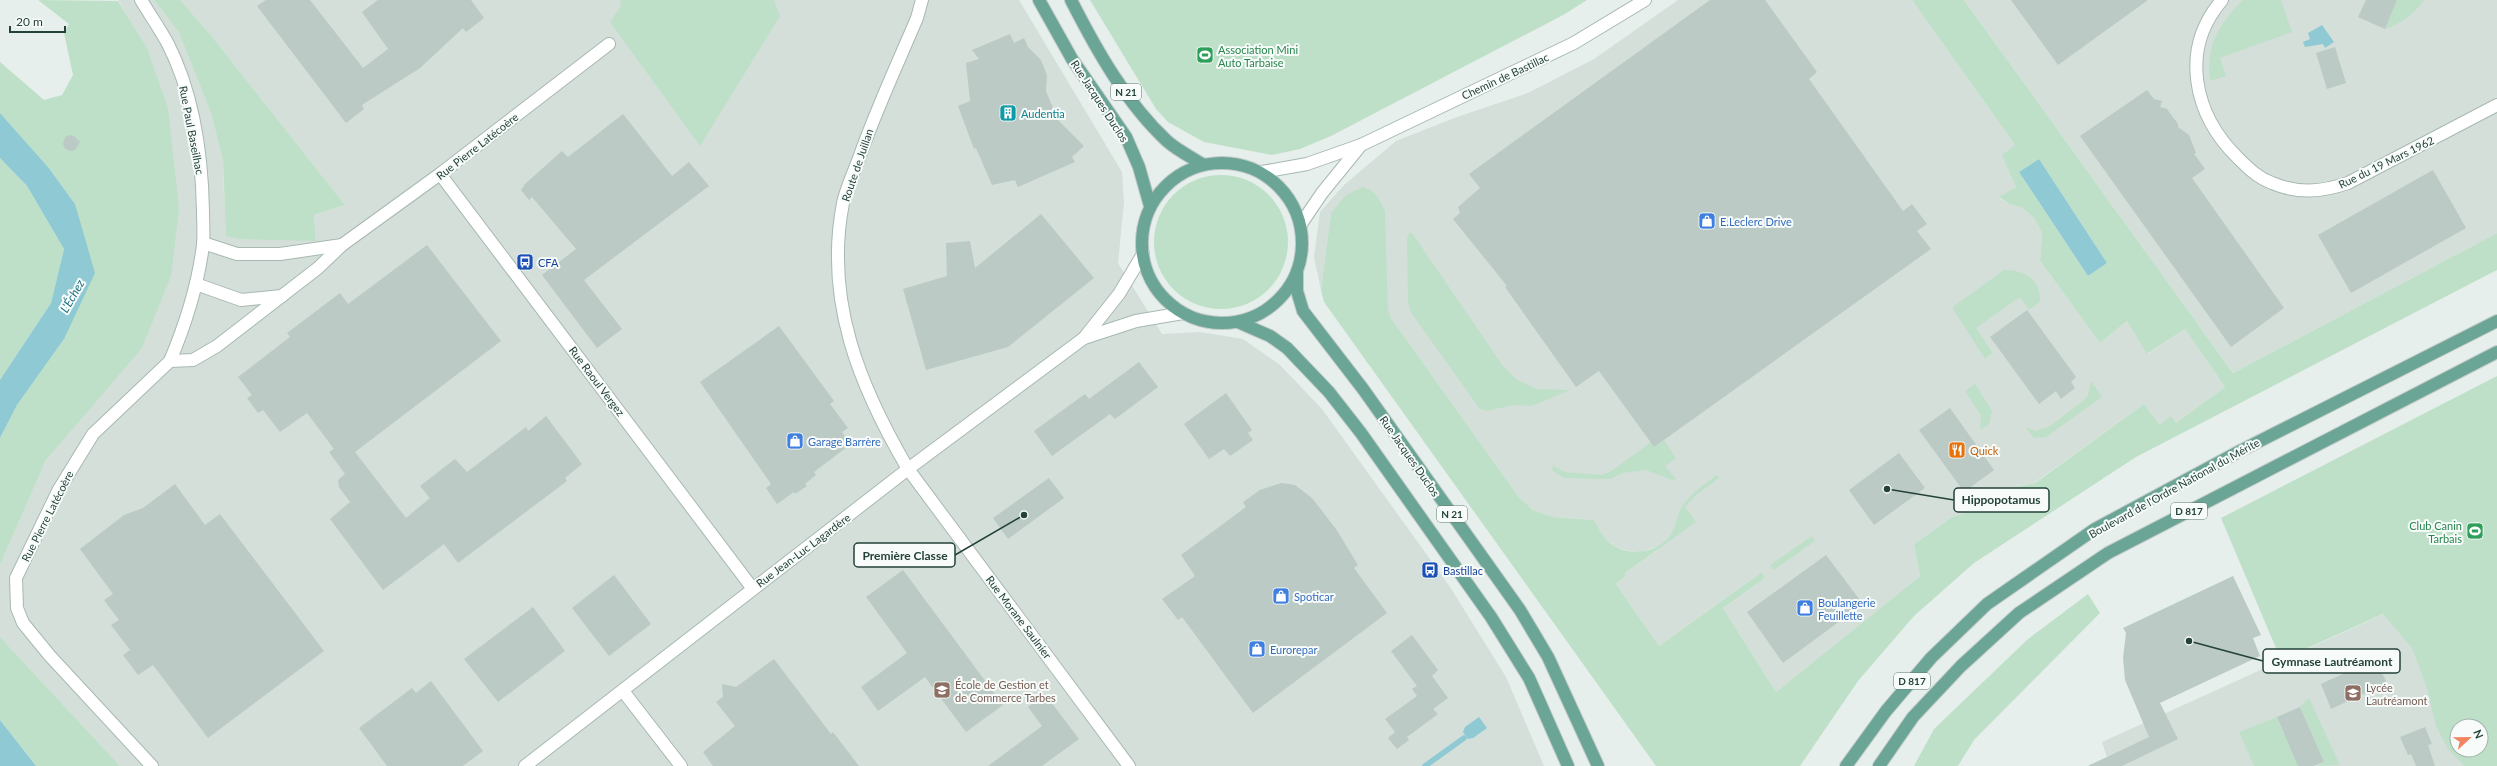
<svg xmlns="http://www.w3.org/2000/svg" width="2497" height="766" font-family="Lato,sans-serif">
  <rect width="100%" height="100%" fill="#e6efeb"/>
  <g fill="#d4dfda" fill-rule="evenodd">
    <polygon points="118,0 154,0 178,31 211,113 223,161 224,198 316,241 314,215 345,205 210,34 180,0 1019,0 1122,172 1124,202 1118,263 1162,334 1200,332 1243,339 1280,365 1322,409 1450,587 1506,677 1544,766 120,766 0,637 0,565 46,460 73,428 168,107 147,49"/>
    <polygon points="1678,0 1912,0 2015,145 2011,173 2016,187 1999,198 2009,204 2021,207 2034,218 2042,233 2040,261 2100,343 2127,321 2148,354 2185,329 2225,387 2176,423 2160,425 2144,404 2034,483 2001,490 1968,512 1952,517 1914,544 1920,576 1776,692 1723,608 1765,578 1762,572 1659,646 1616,584 1626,576 1625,573 1660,548 1659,546 1641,552 1629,551 1616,547 1605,539 1594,520 1553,517 1533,510 1518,496 1391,318 1331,213 1321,290 1314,257 1320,212 1344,185 1396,141 1457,117 1528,93 1594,59"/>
    <polygon points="1964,0 2497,0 2497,233 2233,373"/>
    <path d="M 2437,590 L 2497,766 L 2087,766 L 2107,757 L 2102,742 ZM 2457,726 L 2481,726 L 2481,750 L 2457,750 Z"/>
  </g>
  <g fill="#bfe0c8" fill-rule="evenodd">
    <polygon points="38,0 118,1 147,48 168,107 179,209 171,276 142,348 46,460 0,565 0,438 17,405 64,339 75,204 48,167 0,113 0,62 44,100 62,95 73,75 64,33 69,24"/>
    <polygon points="154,0 180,0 210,34 345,205 314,215 316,241 239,239 226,236 223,161 211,113 178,31"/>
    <polygon points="620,0 774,0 780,16 700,146 610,22 621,6"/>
    <polygon points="1090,0 1587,0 1565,14 1331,136 1300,149 1272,155 1204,142 1168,122 1156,109"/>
    <path d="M 1912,0 L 1964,0 L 2233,373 L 2497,233 L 2497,270 L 2136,457 L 1974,563 L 1914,616 L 1858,681 L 1800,766 L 1656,766 L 1324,302 L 1321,290 L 1331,213 L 1346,195 L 1363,187 C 1376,191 1379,199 1385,211 L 1388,310 L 1391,318 L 1518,496 L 1533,510 L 1553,517 L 1594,520 C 1598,526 1601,533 1605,538 C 1621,558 1655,555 1670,536 C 1677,527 1676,514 1683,505 C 1692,493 1704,484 1717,475 L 1719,478 L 1696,495 L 1685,507 L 1696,522 L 1625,573 L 1626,576 L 1616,584 L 1659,646 L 1762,572 L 1765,578 L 1723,608 L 1776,692 L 1920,576 L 1914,544 L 1952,517 L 1968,512 L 2001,490 L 2035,483 L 2144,404 L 2160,425 L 2171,416 L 2176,423 L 2225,387 L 2185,329 L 2147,354 L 2127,321 L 2100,343 L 2040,261 L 2042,233 L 2034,218 L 2021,207 L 2009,204 L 1999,197 L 2016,187 L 2002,155 L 2015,145 ZM 2039,159 L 2107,263 L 2088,276 L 2019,172 Z"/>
    <path d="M 2243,0 L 2281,0 L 2292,32 L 2220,58 L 2226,76 L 2210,81 C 2206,45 2218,25 2243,0 Z"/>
    <path d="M 2397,0 L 2424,0 C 2414,14 2401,24 2385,29 Z"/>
    <polygon points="0,158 27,186 64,249 51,303 0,380"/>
    <circle cx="1221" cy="242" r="67"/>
    <polygon points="1409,233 1412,233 1503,366 1516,379 1537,389 1570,390 1532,406 1514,405 1486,411 1480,409 1410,311 1408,301 1407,239"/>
    <path d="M 2004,270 C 2024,269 2042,281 2040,302 L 2029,310 L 2020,297 L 1976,328 L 1993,353 L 1985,359 L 1953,309 L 1954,306 Z"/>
    <path d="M 2497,376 L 2497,766 L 2465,766 L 2448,749 L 2436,726 L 2427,688 L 2412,648 L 2383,614 L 2281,660 L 2221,518 ZM 2457,726 L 2481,726 L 2481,750 L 2457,750 Z"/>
    <polygon points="2091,381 2102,397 2046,437 2034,438 2025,427 2036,431 2050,426 2083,401 2088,395"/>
    <polygon points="1975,384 1992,411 1989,424 1980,430 1981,416 1965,391"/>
    <polygon points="1664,440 1676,458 1665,466 1676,479 1672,480 1646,470 1622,473 1611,479 1564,478 1552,470 1553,465 1565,472 1602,475 1613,470 1651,442 1654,447"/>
    <polygon points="1812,536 1815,541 1774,570 1770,565"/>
    <polygon points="2088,594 2100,613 1974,740 1958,766 1914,766 1934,729 2028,639"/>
    <polygon points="0,637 120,766 36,766 0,720"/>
    <polygon points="2309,698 2340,765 2317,766 2324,762 2300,707"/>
    <polygon points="2277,717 2284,734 2286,733 2298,766 2254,766 2239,732"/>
  </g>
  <g fill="#8ec9d4">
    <polygon points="2322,25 2334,42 2325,48 2323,44 2305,47 2303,42 2310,39 2308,33"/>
    <polygon points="0,113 48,167 75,204 95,273 64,339 17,405 0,438 0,380 51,303 64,249 27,186 0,158"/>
    <polygon points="2039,159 2107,263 2088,276 2019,172"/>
    <polygon points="1479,717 1487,728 1473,738 1468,739 1463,732 1465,727"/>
    <polygon points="0,720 36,766 0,766"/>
  </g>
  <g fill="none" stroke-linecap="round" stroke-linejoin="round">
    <polyline stroke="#8ec9d4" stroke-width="5.5" points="1425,766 1464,738"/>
  </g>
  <g fill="#bbcac4">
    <polygon points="266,0 310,0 363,68 388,49 362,12 378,0 471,0 484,18 466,32 463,28 420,68 362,105 364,109 346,123 257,6"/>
    <polygon points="1710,0 1765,0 1817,72 1809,79 1903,211 1912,204 1927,224 1917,231 1931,249 1654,447 1599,371 1576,387 1505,287 1507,286 1453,219 1460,213 1458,207 1480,188 1469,174"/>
    <polygon points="2011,0 2148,0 2058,65"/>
    <polygon points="2366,0 2397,0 2385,29 2358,17"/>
    <polygon points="1010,34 1014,43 1024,38 1028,47 1041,60 1047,75 1046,91 1058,120 1084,146 1072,157 1075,162 1018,187 1015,180 992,185 976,148 974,149 958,106 970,101 966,63 979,59 972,50"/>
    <polygon points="2335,47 2346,83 2327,89 2316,53"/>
    <polygon points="2147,90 2154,99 2162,101 2160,107 2167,109 2178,124 2178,127 2189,135 2196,153 2194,154 2205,169 2192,178 2284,308 2231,347 2080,136"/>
    <polygon points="623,114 672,176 689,162 709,186 584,280 622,329 597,348 542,275 576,249 532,197 529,200 521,190 525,184 562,151 568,157"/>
    <polygon points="69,135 74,136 80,142 75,150 70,151 65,149 63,144 65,137"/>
    <polygon points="2433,170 2466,228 2351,293 2318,235"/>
    <polygon points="1041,214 1094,278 1008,347 926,370 903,289 947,276 946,243 970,241 975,268"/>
    <polygon points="427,245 501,341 355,452 406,518 430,498 420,486 455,459 467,472 526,427 528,431 546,416 582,464 565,478 567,481 458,563 444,544 383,590 330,519 350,502 339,487 338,480 345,474 329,452 334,449 307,413 280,432 263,410 258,413 247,398 252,395 238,377 290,337 287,333 340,293 348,304"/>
    <polygon points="2027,310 2076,377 2071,382 2075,388 2061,399 2056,391 2039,404 1990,337"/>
    <polygon points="779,326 834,401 830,404 848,428 842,432 851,444 814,472 816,475 805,484 807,486 795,494 794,492 777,504 766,488 771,484 700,382"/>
    <polygon points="1139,362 1158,387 1115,419 1110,414 1052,456 1034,431 1085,394 1089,399"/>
    <polygon points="1226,393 1252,430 1248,433 1253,440 1230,456 1224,449 1209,459 1184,424"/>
    <polygon points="1950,408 1994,470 1964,492 1919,430"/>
    <polygon points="1899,453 1925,488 1874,525 1849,490"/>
    <polygon points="1049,478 1064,498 1008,539 993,518"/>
    <polygon points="1281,483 1295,485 1312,498 1336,529 1358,565 1354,568 1387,613 1253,713 1182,617 1178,620 1162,599 1195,576 1181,555 1246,507 1243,502 1260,490"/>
    <polygon points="175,484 205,525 220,514 324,651 208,738 153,665 138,675 123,655 130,650 111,625 119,620 104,600 113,594 80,549 124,515 143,508"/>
    <polygon points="1826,555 1863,604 1783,663 1747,612"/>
    <polygon points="903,570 1003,705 966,732 925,677 878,711 861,687 907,653 866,597"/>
    <polygon points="614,575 651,624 609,656 572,608"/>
    <polygon points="2233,576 2261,635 2253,638 2260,656 2160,703 2178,739 2122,766 2088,766 2149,737 2125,680 2123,658 2126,633 2123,628"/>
    <polygon points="533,607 565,651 498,702 464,659"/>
    <polygon points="1412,635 1438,670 1432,676 1448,698 1433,709 1438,714 1407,737 1409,740 1397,749 1388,738 1395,732 1385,719 1417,696 1412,689 1417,686 1391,651"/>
    <polygon points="774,659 831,734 833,732 859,766 713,766 703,752 735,726 716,702 723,697 722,684 736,687"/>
    <polygon points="2375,659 2387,683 2331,709 2321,684"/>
    <polygon points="431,681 483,751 463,766 387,766 359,728 412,688 416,693"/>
    <polygon points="1045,694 1079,739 1042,766 988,766 1042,726 1028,707"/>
    <polygon points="2300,707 2324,762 2313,766 2298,766 2277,717"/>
    <polygon points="2425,727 2432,744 2428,745 2435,766 2416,766 2411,754 2408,755 2400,737"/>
  </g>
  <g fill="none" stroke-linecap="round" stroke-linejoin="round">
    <g stroke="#a8b8b2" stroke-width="14">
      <g id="minor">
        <path d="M 141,0 C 150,15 160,29 168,44 C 194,95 202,155 203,211 C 203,222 204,234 203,245 C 198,285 186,323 170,361"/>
        <path d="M 922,0 L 917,18 C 897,65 875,112 858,161 C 853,174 846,189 843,203 C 824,301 860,387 908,469 L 1129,766"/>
        <path d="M 2222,0 C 2179,50 2194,115 2238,158 C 2248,168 2258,178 2272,183 C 2298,194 2322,192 2348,183 L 2497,105"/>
        <polyline points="1262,172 1307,164 1361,145 1574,43 1645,0"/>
        <polyline points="440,174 753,589"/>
        <polyline points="1301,224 1322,193 1361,145"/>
        <polyline points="203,243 237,254 280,254 342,245"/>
        <polyline points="196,284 241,300 282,296"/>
        <polyline points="1084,338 1136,321 1183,313"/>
        <polyline points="623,691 681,766"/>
        <polyline points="152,766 50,656 23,623 17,608 16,578 58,491 93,434 170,361 193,360 217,346 318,268 342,245 440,174 609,44"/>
        <polyline points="525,766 908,469 1084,338 1119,294 1143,254"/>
      </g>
    </g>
    <g stroke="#c2cac8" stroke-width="14">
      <g id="major">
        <polyline points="1039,0 1072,59 1126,137 1139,167 1150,206"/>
        <path d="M 1071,0 C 1096,49 1126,103 1167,141 C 1177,150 1191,157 1202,164"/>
        <circle cx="1222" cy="243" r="80"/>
        <polyline points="1297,272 1297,291 1303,311 1363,389 1520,610 1548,657 1598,766"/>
        <polyline points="1238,322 1270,336 1287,348 1329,392 1361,433 1491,617 1529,678 1568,766"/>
        <polyline points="1846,766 1886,711 1931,658 1987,604 2095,529 2238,452 2497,321"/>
        <polyline points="1879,766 1913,717 1961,666 2019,613 2108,553 2497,352"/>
      </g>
    </g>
    <use href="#minor" stroke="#fff" stroke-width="12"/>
    <use href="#major" stroke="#6aa596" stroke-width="12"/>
  </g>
  <defs>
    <g id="stadium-square" transform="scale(0.9)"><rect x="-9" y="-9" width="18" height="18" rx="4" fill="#2e9e5b" stroke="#f7fbf9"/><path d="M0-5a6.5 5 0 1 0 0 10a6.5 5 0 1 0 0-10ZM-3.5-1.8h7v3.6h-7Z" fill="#fff"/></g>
    <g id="building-square" transform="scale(0.9)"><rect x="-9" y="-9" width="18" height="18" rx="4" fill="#0f9aa8" stroke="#f7fbf9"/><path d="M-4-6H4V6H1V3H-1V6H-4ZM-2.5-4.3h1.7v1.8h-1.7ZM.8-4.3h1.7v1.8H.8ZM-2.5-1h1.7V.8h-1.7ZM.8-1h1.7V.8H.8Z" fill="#fff"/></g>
    <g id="shop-square" transform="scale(0.9)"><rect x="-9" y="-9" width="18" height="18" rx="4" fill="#3f7fe0" stroke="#f7fbf9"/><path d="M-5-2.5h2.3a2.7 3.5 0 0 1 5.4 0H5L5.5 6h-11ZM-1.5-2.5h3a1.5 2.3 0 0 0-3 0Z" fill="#fff"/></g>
    <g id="bus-square" transform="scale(0.9)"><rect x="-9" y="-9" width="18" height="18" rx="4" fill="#1a4fb4" stroke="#f7fbf9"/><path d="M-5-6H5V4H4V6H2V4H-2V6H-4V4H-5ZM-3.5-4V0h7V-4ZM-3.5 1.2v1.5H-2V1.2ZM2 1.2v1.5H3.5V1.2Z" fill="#fff"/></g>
    <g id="restaurant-square" transform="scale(0.9)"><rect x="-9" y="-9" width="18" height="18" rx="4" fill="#e8710a" stroke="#f7fbf9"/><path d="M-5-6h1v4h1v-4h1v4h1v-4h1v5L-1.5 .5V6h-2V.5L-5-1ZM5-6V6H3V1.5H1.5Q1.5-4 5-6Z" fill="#fff"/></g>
    <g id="university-square" transform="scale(0.9)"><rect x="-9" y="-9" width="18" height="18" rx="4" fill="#8d6e63" stroke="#f7fbf9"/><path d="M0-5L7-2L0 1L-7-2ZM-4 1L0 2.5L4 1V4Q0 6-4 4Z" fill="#fff"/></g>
    <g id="school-square" transform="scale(0.9)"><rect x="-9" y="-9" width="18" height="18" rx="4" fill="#8d6e63" stroke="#f7fbf9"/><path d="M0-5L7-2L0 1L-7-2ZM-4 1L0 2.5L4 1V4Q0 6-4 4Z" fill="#fff"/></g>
  </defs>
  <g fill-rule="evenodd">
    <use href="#stadium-square" x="1205" y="55"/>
    <use href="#building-square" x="1008" y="113"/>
    <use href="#shop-square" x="1707" y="221"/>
    <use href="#bus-square" x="525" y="262"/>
    <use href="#shop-square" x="795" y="441"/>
    <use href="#restaurant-square" x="1957" y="450"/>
    <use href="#stadium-square" x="2475" y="531"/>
    <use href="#bus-square" x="1430" y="570"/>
    <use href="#shop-square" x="1281" y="596"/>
    <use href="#shop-square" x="1805" y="608"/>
    <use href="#shop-square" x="1257" y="649"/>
    <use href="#university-square" x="942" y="690"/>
    <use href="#school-square" x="2353" y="693"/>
  </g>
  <g text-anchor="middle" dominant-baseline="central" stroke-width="4" stroke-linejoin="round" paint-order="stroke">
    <g fill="#f7fbf9" stroke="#637a73" stroke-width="1">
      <rect x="1111" y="84" width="30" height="16" rx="3"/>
      <rect x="2171" y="503" width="36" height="16" rx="3"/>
      <rect x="1437" y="506" width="30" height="16" rx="3"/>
      <rect x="1894" y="673" width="36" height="16" rx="3"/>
    </g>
    <g font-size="10" font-weight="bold" fill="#24423a">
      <text x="1126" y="92">N 21</text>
      <text x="2189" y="511">D 817</text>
      <text x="1452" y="514">N 21</text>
      <text x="1912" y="681">D 817</text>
    </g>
    <g font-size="11" fill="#27864d" stroke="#f7fbf9" text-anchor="start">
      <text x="1218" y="49">Association Mini<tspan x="1218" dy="13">Auto Tarbaise</tspan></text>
      <text x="2462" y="525" text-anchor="end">Club Canin<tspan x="2462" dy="13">Tarbais</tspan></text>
    </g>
    <g font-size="11" fill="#24423a" stroke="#f7fbf9">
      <text transform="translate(1505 76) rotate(-25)">Chemin de Bastillac</text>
      <text transform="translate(1100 101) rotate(57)">Rue Jacques Duclos</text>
      <text transform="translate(192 130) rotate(79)">Rue Paul Baseilhac</text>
      <text transform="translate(477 146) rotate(-38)">Rue Pierre Latécoère</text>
      <text transform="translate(2386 162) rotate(-26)">Rue du 19 Mars 1962</text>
      <text transform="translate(857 165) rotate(-71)">Route de Juillan</text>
      <text transform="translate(597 381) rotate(53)">Rue Raoul Vergez</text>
      <text transform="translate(1410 456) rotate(55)">Rue Jacques Duclos</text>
      <text transform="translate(2174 488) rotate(-29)">Boulevard de l'Ordre National du Mérite</text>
      <text transform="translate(47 516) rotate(-63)">Rue Pierre Latécoère</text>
      <text transform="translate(803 550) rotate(-37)">Rue Jean-Luc Lagardère</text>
      <text transform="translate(1019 617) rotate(53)">Rue Morane Saulnier</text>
    </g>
    <g font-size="11" fill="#0d838f" stroke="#f7fbf9" text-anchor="start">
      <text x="1021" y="113">Audentia</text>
    </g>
    <g font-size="11" fill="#366cbe" stroke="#f7fbf9" text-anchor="start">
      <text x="1720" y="221">E.Leclerc Drive</text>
      <text x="808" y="441">Garage Barrère</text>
      <text x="1294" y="596">Spoticar</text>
      <text x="1818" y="602">Boulangerie<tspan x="1818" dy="13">Feuillette</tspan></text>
      <text x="1270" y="649">Eurorepar</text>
    </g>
    <g font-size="11" fill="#164399" stroke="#f7fbf9" text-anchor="start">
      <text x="538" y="262">CFA</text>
      <text x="1443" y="570">Bastillac</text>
    </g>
    <g font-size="11" fill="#c56008" stroke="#f7fbf9" text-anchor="start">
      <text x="1970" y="450">Quick</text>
    </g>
    <g font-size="11" fill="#785e54" stroke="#f7fbf9" text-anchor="start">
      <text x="955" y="684">École de Gestion et<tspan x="955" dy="13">de Commerce Tarbes</tspan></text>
      <text x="2366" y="687">Lycée<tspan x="2366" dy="13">Lautréamont</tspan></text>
    </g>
    <g font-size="12" font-style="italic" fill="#1c6f80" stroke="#f7fbf9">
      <text transform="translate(72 296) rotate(-60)">L'Échez</text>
    </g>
  </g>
  <path fill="none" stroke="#24423a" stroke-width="1.5" d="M1887 489L1954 500M1024 515L955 555M2189 641L2263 661"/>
  <g fill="#24423a" stroke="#f7fbf9" stroke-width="1.5">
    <circle cx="1887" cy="489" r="4"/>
    <circle cx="1024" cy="515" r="4"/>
    <circle cx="2189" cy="641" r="4"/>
  </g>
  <g fill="#f7fbf9" stroke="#24423a" stroke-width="1.5">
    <rect x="1954" y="488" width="95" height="24" rx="4"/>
    <rect x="854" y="543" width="101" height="24" rx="4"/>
    <rect x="2263" y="649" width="137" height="24" rx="4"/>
  </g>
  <g font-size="12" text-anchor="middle" font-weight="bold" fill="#24423a">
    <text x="2001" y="504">Hippopotamus</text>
    <text x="905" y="560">Première Classe</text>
    <text x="2332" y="666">Gymnase Lautréamont</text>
  </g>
  <g transform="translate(2469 738) rotate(68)"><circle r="19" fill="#f7fbf9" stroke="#a3b1ad"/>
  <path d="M0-3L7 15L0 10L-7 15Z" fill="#f4845f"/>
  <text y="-6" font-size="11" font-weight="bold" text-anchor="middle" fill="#24423a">N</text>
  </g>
  <path d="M10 26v6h55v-6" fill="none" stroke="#24423a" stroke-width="2"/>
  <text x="16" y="26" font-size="12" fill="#24423a" stroke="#f7fbf9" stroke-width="3" paint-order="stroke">20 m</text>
</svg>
